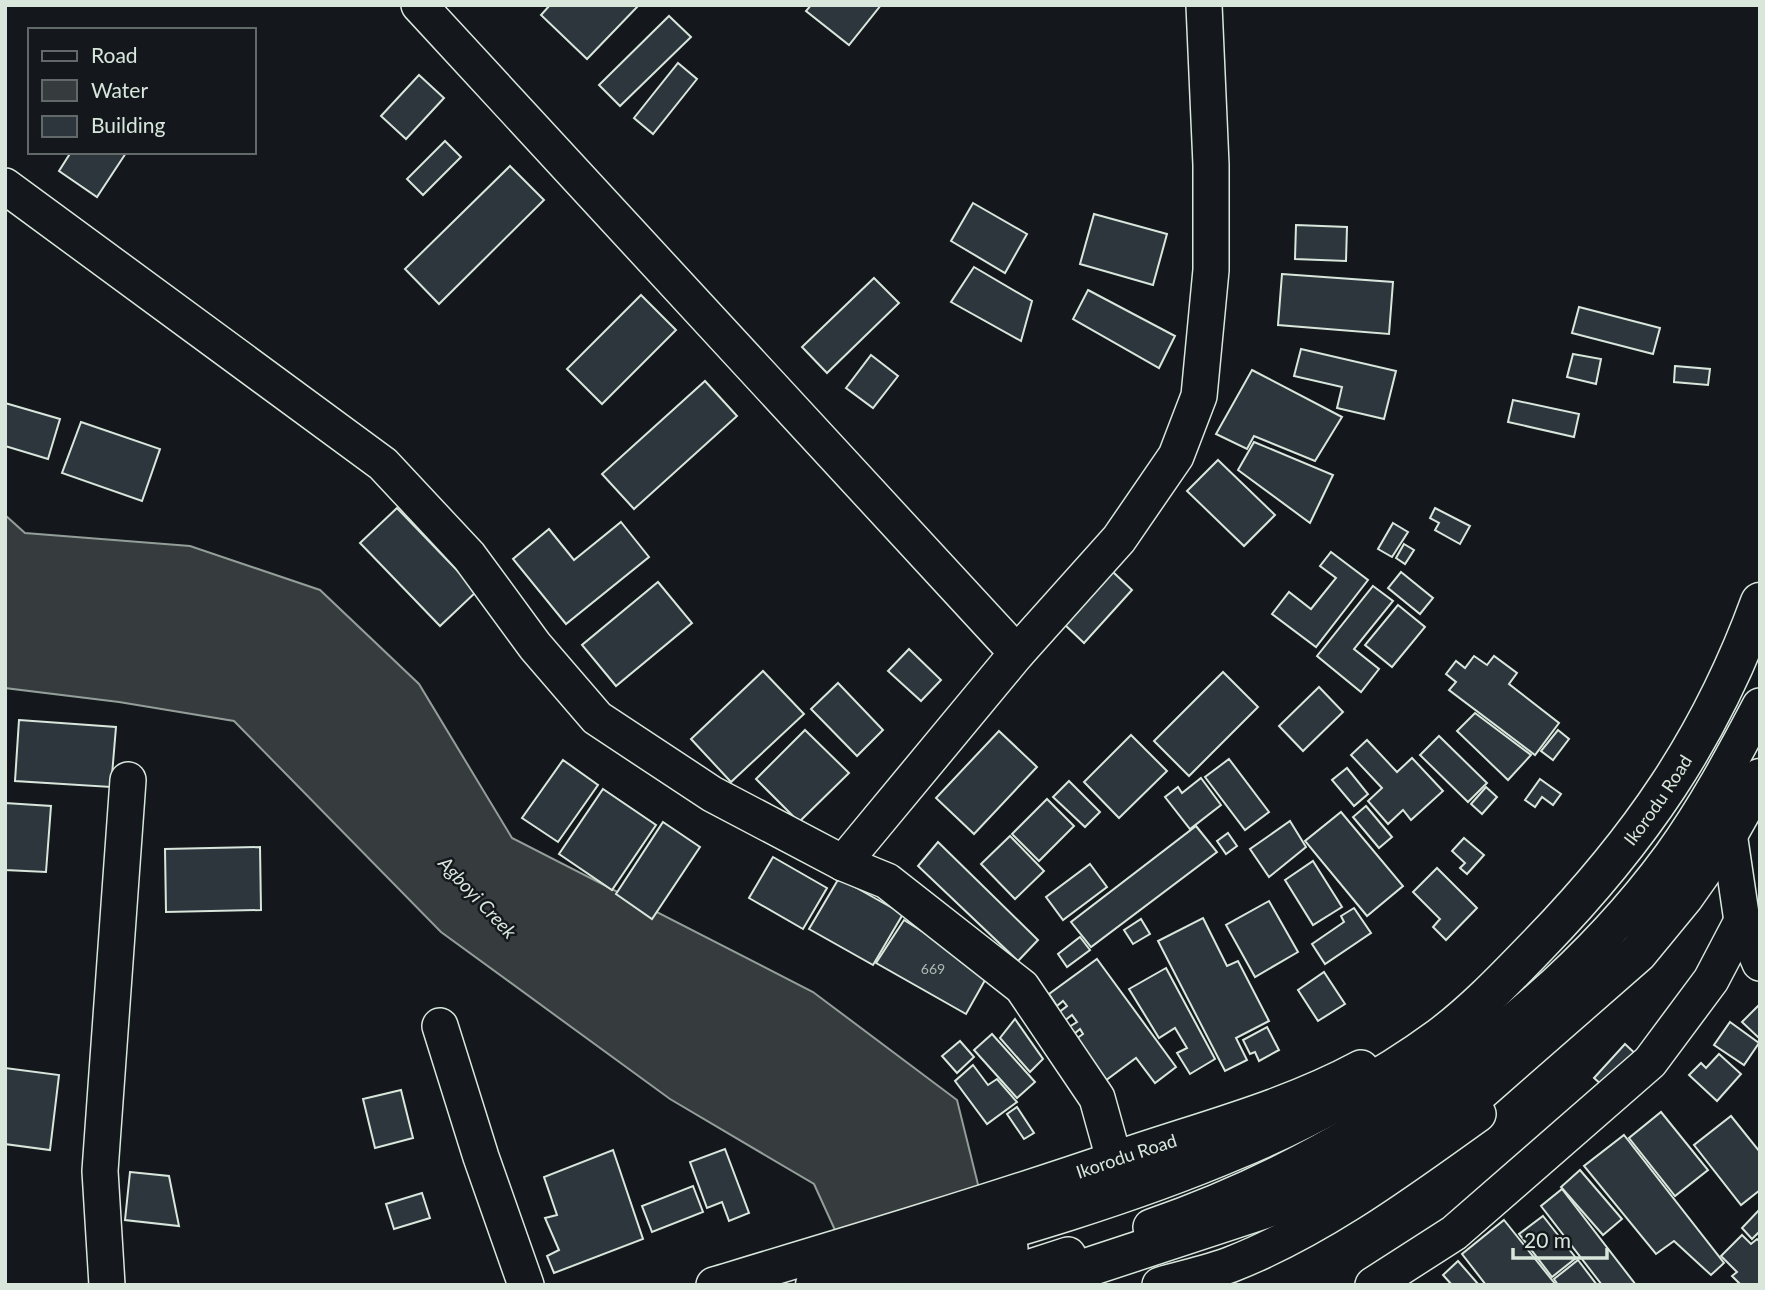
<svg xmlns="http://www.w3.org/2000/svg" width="1765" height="1290" font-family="Lato,sans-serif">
  <rect width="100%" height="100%" fill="#14181c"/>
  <polygon fill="#363b3e" stroke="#939e99" stroke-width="2" points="5,515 25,533 190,546 320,590 419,684 512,838 813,992 957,1100 1003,1285 860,1285 814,1184 670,1099 441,932 234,721 119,702 5,688"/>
  <g fill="#2c363c" stroke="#d8e6dc" stroke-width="2">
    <polygon points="550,5 639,5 587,59 541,15"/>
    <polygon points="811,5 881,5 849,45 806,11"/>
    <polygon points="669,16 691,37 620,106 599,85"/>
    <polygon points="678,63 697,79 653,134 634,118"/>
    <polygon points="419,75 444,98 406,139 381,116"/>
    <polygon points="445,141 461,157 423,195 407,179"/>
    <polygon points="71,152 125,152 126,153 97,197 59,171"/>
    <polygon points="510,166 544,200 439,304 405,269"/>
    <polygon points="973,203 1027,234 1005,273 951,241"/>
    <polygon points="1094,214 1167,234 1153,285 1080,264"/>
    <polygon points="1296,225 1347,227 1346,261 1295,259"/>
    <polygon points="974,267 1032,301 1021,341 951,302"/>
    <polygon points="1282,274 1393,282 1389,334 1278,325"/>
    <polygon points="874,278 899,303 827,373 802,347"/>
    <polygon points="1088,290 1175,336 1159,368 1073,319"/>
    <polygon points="641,295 676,330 602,404 567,369"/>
    <polygon points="1579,307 1660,328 1653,354 1572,333"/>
    <polygon points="1301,349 1396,371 1384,419 1337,408 1342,387 1294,376"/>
    <polygon points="1573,354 1601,359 1596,384 1567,377"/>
    <polygon points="871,355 898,376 873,408 846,388"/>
    <polygon points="1675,366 1710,369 1708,385 1674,382"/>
    <polygon points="1252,370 1342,417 1315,461 1254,436 1247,449 1216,434"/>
    <polygon points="705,381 737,416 634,509 602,474"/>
    <polygon points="1513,400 1579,414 1574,437 1508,422"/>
    <polygon points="5,403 60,419 48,459 5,446"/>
    <polygon points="81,422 160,449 142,501 62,473"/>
    <polygon points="1254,442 1333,475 1310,523 1238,470"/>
    <polygon points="1218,460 1275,515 1244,546 1187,491"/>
    <polygon points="397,508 477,591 440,626 360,543"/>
    <polygon points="1435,508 1470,526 1460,544 1435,530 1439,523 1430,518"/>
    <polygon points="621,522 649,557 566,624 513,559 549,529 574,560"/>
    <polygon points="1393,523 1408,532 1392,557 1378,549"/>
    <polygon points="1404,544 1414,550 1405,564 1396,558"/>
    <polygon points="1331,552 1368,580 1316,647 1272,614 1289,592 1311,609 1336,578 1320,566"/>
    <polygon points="1113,572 1132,590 1084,643 1065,625"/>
    <polygon points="1401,572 1433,598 1420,614 1388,588"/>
    <polygon points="658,582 692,623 616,686 582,645"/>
    <polygon points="1373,586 1393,601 1354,649 1379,669 1361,692 1317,656"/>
    <polygon points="1398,605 1425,627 1392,667 1365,645"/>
    <polygon points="909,649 941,680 921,701 888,671"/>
    <polygon points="1474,656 1487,665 1494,656 1517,673 1509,684 1559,723 1535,755 1449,690 1456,682 1446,674 1456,661 1465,668"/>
    <polygon points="763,671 804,714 731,782 691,739"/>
    <polygon points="1223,672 1258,707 1189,776 1154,741"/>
    <polygon points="838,683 883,730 857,756 811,709"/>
    <polygon points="1319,687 1343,712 1303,751 1279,726"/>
    <polygon points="1475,713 1531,755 1508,780 1457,731"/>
    <polygon points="19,720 116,727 111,787 15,781"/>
    <polygon points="805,730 849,773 799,822 756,779"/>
    <polygon points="1558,730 1569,739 1553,760 1541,751"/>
    <polygon points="999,731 1037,767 974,834 936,798"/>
    <polygon points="1131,735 1167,771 1119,818 1084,782"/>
    <polygon points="1439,736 1487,783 1468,802 1420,755"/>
    <polygon points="1367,740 1397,772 1412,758 1443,791 1411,820 1403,810 1388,824 1368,801 1382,788 1351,755"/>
    <polygon points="1229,759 1269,812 1245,830 1205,777"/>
    <polygon points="563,760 598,785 558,842 522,818"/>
    <polygon points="1347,768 1368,794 1354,806 1332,780"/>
    <polygon points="1201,778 1221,805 1190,829 1165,797 1178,787 1182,793"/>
    <polygon points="1540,779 1561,794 1553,805 1542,797 1535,807 1525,800"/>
    <polygon points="1069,781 1100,812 1085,827 1053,797"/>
    <polygon points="1486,787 1497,797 1482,814 1471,804"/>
    <polygon points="603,789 656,825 612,890 559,854"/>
    <polygon points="1047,799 1074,826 1039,861 1012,834"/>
    <polygon points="5,803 51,806 46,872 5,870"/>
    <polygon points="1366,806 1392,837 1379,848 1353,817"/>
    <polygon points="1341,812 1403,886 1367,916 1305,841"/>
    <polygon points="1290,821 1306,847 1269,877 1250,849"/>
    <polygon points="663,822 700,847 652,919 616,894"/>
    <polygon points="1196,826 1217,852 1091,947 1071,922"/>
    <polygon points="1228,833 1237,846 1226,854 1217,841"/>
    <polygon points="1010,836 1044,871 1015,899 981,864"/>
    <polygon points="1464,838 1484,855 1467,874 1460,868 1465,863 1452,851"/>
    <polygon points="938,842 1038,940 1018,961 918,866"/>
    <polygon points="260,847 261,910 166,912 165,849"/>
    <polygon points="773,857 827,888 803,929 749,898"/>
    <polygon points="1313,861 1342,907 1313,925 1285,880"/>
    <polygon points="1090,864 1107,887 1063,920 1046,897"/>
    <polygon points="1437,868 1477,908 1446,940 1433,927 1440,919 1413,892"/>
    <polygon points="839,878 903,914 873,965 809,929"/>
    <polygon points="1269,901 1298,952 1255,977 1226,925"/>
    <polygon points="1354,908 1371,933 1325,964 1312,944 1344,922 1341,916"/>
    <polygon points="1203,918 1227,966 1238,961 1269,1021 1236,1038 1247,1060 1225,1071 1158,941"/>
    <polygon points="1141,919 1150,934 1133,944 1124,930"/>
    <polygon points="904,920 989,973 966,1014 876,963"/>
    <polygon points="1080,937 1090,950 1067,967 1058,954"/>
    <polygon points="1097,959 1176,1067 1155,1083 1136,1058 1105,1081 1066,1046 1083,1034 1080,1029 1074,1034 1069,1027 1077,1022 1072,1015 1064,1021 1058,1013 1067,1006 1063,1001 1057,1006 1049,994"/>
    <polygon points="1166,968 1215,1059 1190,1074 1177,1053 1187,1048 1175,1028 1159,1038 1129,989"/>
    <polygon points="1324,972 1345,1004 1318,1021 1298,990"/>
    <polygon points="1760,1004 1760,1039 1742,1022"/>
    <polygon points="1015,1019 1043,1059 1030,1072 1000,1038"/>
    <polygon points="1730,1022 1759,1043 1744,1065 1714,1045"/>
    <polygon points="1267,1027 1279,1050 1259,1061 1255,1052 1250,1054 1243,1040"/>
    <polygon points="992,1034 1035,1082 1017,1098 974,1050"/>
    <polygon points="960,1041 974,1057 957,1073 942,1056"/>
    <polygon points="1625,1044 1640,1058 1610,1092 1594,1078"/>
    <polygon points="1719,1054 1741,1074 1717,1101 1689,1075 1701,1063 1706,1068"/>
    <polygon points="973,1065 988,1085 997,1079 1017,1102 987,1124 955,1081"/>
    <polygon points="5,1068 59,1075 50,1150 5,1144"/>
    <polygon points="401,1090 413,1138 375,1148 363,1099"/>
    <polygon points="1017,1107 1034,1133 1024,1139 1007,1114"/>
    <polygon points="1661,1112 1708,1170 1675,1196 1629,1138"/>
    <polygon points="1731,1116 1760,1152 1760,1190 1741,1205 1694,1145"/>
    <polygon points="1624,1135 1724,1263 1711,1275 1674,1241 1656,1254 1584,1166"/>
    <polygon points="725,1149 749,1213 729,1221 722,1202 707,1208 690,1162"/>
    <polygon points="613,1150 643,1239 554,1273 547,1256 559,1250 545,1218 557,1215 544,1177"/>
    <polygon points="1580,1170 1622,1219 1603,1235 1561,1187"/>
    <polygon points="130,1172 169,1176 179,1226 125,1220"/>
    <polygon points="693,1186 703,1212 652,1232 642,1206"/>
    <polygon points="1562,1189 1636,1285 1602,1285 1541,1206"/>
    <polygon points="422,1193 430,1218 394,1229 386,1204"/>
    <polygon points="1760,1209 1760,1231 1752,1239 1742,1228"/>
    <polygon points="1543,1216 1576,1258 1552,1277 1519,1234"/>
    <polygon points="1504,1220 1556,1285 1486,1285 1462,1254"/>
    <polygon points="1742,1235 1751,1244 1757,1239 1760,1242 1760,1285 1741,1285 1732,1276 1737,1272 1721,1256"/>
    <polygon points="1578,1260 1597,1285 1558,1285 1554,1279"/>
    <polygon points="1458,1261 1479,1285 1452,1285 1443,1275"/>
  </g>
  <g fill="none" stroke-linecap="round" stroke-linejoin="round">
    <g stroke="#d8e6dc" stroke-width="38">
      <g id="minor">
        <polyline points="419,5 1017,653"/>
        <polyline points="5,186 383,464 469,556 535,646 597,718 712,794 843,863 887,881 1022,987 1097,1098 1114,1159"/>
        <polyline points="1729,833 1742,921 1760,963"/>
        <polyline points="843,863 1017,653 1119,539 1176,456 1199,396 1211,270 1211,165 1204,5"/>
        <polyline points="440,1026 481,1157 526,1285"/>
        <path d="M 1151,1227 C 1344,1161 1550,1021 1671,856 C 1705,809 1733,757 1760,706"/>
        <polyline points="107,1285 100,1171 128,780"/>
        <path id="s1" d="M 714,1285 C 847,1245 981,1205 1113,1160 C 1196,1131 1283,1110 1361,1068"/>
        <polyline points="893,1285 1010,1248"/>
        <polyline points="975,1285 1068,1255"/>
        <path d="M 1160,1285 C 1184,1278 1209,1273 1232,1264 C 1321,1229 1401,1169 1478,1114"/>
        <polyline points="1373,1285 1454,1233 1650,1062 1711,980 1742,921"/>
      </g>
    </g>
    <g stroke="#d8e6dc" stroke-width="41">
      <g id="highway">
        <path id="s2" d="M 815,1285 C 956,1244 1100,1208 1236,1150 C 1302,1123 1383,1079 1440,1037 C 1475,1011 1508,976 1538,945 C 1639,841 1710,739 1760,602"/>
        <polyline points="1034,1285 1280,1204 1371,1164 1477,1094 1638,953 1684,897 1729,833 1760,778"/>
      </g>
    </g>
    <use href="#minor" stroke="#14181c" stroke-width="35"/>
    <use href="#highway" stroke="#14181c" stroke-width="38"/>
  </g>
  <g text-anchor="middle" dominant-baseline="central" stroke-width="5" stroke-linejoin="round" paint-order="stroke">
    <g font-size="14" fill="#adbab4">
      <text x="933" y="968">669</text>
    </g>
    <g font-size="18" fill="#d8e6dc" stroke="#14181c">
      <text stroke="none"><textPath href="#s2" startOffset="999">Ikorodu Road</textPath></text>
      <text stroke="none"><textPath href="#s1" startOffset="432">Ikorodu Road</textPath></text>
    </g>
    <g font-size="19" font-style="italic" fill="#d8e6dc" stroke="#14181c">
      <text transform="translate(478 897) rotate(47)">Agboyi Creek</text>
    </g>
  </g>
  <rect width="1765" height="1290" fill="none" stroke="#d8e6dc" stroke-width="14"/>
  <rect x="28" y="28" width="228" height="126" fill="#14181c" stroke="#626a69" stroke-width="2"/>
  <rect x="42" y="51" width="35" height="10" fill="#14181c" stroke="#626a69" stroke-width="2"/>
  <text x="91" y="63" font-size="21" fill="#d8e6dc">Road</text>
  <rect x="42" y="80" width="35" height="21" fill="#363b3e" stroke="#626a69" stroke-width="2"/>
  <text x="91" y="98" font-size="21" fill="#d8e6dc">Water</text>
  <rect x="42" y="116" width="35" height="21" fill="#2c363c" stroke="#626a69" stroke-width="2"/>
  <text x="91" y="133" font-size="21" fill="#d8e6dc">Building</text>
  <path d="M1513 1248v10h94v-10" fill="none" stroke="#d8e6dc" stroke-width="3.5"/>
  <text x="1524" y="1248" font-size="21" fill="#d8e6dc" stroke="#14181c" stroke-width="5" paint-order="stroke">20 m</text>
</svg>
